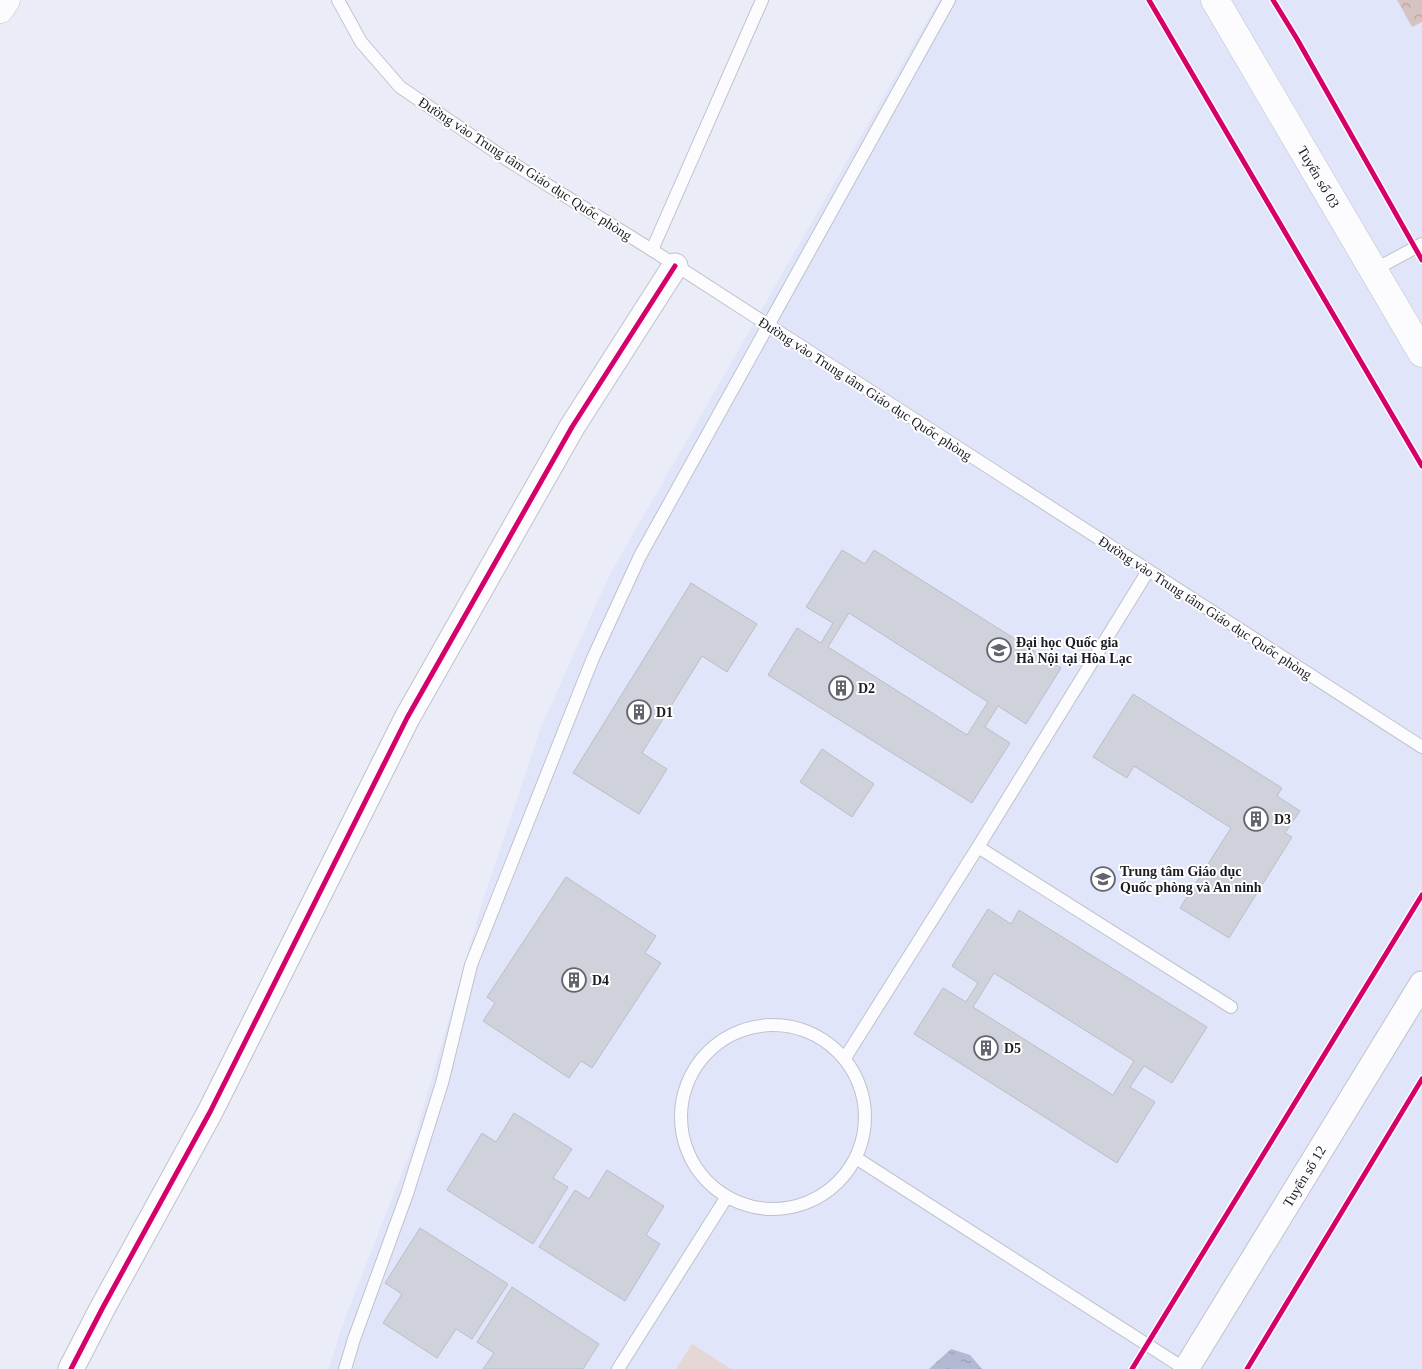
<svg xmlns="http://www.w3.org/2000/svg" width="1422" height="1369" font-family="Georgia,serif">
  <defs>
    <pattern id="forest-crowns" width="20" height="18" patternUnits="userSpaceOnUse" patternTransform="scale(1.25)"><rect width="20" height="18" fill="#d6c2c0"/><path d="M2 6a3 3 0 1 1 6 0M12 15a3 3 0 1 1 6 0" fill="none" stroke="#b7a6a5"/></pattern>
    <pattern id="water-ripples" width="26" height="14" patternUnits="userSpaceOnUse" patternTransform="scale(1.25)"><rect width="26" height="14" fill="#b3b8d3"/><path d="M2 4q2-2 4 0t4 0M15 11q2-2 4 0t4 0" fill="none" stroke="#999eb5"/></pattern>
  </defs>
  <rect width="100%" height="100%" fill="#eaecf8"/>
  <polygon fill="#e1e5fa" points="939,0 1422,0 1422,1369 329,1369 341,1329 412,1147 484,897 542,725 609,576"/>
  <polygon fill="#e4d7d6" points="692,1344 731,1369 676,1369"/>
  <polygon fill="url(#forest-crowns)" points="1397,0 1422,0 1422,22 1412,27"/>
  <polygon fill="url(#water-ripples)" points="951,1349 970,1355 982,1369 929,1369"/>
  <g fill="#d0d2db" stroke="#bcbdc6" fill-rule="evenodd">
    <path d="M 842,550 L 865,564 L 874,550 L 1061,668 L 1026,724 L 998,706 L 985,727 L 1010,743 L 972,803 L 768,675 L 797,628 L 821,643 L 833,623 L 806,607 ZM 849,613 L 988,702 L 967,735 L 828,647 Z"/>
    <polygon points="691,583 757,624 727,672 702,656 642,753 667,769 639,814 573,773"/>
    <polygon points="1133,694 1282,788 1277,796 1300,811 1285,833 1292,837 1229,938 1180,908 1231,828 1134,766 1127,778 1093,757"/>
    <polygon points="822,749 874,784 852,817 800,782"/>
    <polygon points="566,877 656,936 645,953 661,963 592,1068 581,1061 569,1078 483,1021 495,1003 487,997"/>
    <path d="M 988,909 L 1011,924 L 1019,910 L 1207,1027 L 1172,1083 L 1144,1066 L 1130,1087 L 1155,1102 L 1117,1163 L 914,1034 L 943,988 L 966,1002 L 978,983 L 952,966 ZM 994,973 L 1134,1061 L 1113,1095 L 973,1007 Z"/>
    <polygon points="514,1113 572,1149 553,1178 568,1187 533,1244 447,1190 482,1133 496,1142"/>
    <polygon points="607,1170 664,1206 646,1235 660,1244 625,1301 539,1247 575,1190 589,1199"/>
    <polygon points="420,1228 508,1284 472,1339 456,1329 437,1358 383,1323 402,1294 385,1283"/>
    <polygon points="512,1287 599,1344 583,1369 483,1369 494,1353 477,1342"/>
  </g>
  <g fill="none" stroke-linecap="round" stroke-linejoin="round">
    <g stroke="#c0c2cb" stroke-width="14">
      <g id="lane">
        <polyline points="338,0 361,42 400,87 509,161 652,250 1422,747"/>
        <polyline points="652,250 762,0"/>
        <polyline points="1374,270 1422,244"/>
        <polyline points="978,847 1231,1007"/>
        <circle cx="773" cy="1117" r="92"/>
        <polyline points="845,1058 978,847 1148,571"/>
        <polyline points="856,1158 1185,1369"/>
        <polyline points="345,1369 354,1339 407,1194 442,1083 471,965 593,658 640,556 949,0"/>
        <polyline points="618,1369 726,1198"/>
      </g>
    </g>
    <g stroke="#c0c2cb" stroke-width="27">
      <g id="street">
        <polyline points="71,1369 102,1309 210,1112 407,718 572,427 675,266"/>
        <path id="s1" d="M 1186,1369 L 1422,984"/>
      </g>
    </g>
    <g stroke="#c0c2cb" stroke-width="29">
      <g id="secondary">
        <path id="s2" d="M 1215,0 L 1422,353"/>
      </g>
    </g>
    <g stroke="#c0c2cb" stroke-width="29">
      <polyline id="highway" points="0,9 6,0"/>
    </g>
    <use href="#lane" stroke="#fcfcfe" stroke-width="12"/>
    <use href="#street" stroke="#fcfcfe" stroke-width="25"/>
    <use href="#secondary" stroke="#fcfcfe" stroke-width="28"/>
    <use href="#highway" stroke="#fcfcfe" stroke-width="28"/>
    <g stroke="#fff" stroke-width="8">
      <g id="cycleway">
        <polyline points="1149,0 1422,466"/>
        <polyline points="1273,0 1297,39 1422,260"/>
        <polyline points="71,1369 102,1309 210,1112 407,718 572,427 675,266"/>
        <polyline points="1132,1369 1422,895"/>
        <polyline points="1247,1369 1422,1079"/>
      </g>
    </g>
    <use href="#cycleway" stroke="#d6006c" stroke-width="5"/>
  </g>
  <defs>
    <g id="university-ring" transform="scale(1.25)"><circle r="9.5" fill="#fff" stroke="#63656e" stroke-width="1.5"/><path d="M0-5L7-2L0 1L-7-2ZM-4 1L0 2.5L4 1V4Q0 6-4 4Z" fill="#63656e"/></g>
    <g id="building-ring" transform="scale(1.25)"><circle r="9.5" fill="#fff" stroke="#63656e" stroke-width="1.5"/><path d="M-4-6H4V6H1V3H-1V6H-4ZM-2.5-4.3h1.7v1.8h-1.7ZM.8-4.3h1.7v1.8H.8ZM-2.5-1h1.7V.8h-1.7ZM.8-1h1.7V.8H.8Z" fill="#63656e"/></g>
    <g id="school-ring" transform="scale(1.25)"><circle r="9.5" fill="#fff" stroke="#63656e" stroke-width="1.5"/><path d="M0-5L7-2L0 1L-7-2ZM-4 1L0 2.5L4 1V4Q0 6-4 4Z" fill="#63656e"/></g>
  </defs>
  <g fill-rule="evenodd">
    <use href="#university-ring" x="999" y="650"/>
    <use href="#building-ring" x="841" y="688"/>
    <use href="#building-ring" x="639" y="712"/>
    <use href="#building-ring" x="1256" y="819"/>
    <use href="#school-ring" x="1103" y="879"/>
    <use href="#building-ring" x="574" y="980"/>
    <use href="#building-ring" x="986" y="1048"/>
  </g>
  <g text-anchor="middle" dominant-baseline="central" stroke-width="4" stroke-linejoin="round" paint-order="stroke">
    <g font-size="14" fill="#1b1c24" stroke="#fff">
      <text transform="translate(525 169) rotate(33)">Đường vào Trung tâm Giáo dục Quốc phòng</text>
      <text stroke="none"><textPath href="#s2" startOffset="205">Tuyến số 03</textPath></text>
      <text transform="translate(865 389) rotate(33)">Đường vào Trung tâm Giáo dục Quốc phòng</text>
      <text transform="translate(1205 608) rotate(33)">Đường vào Trung tâm Giáo dục Quốc phòng</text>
      <text stroke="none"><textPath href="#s1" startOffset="226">Tuyến số 12</textPath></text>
    </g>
    <g font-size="14" font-weight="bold" fill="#1b1c24" stroke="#fff" text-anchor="start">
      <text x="1016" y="642">Đại học Quốc gia<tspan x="1016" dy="16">Hà Nội tại Hòa Lạc</tspan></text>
      <text x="858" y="688">D2</text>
      <text x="656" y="712">D1</text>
      <text x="1274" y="819">D3</text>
      <text x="1120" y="871">Trung tâm Giáo dục<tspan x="1120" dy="16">Quốc phòng và An ninh</tspan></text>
      <text x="592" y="980">D4</text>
      <text x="1004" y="1048">D5</text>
    </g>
  </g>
</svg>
